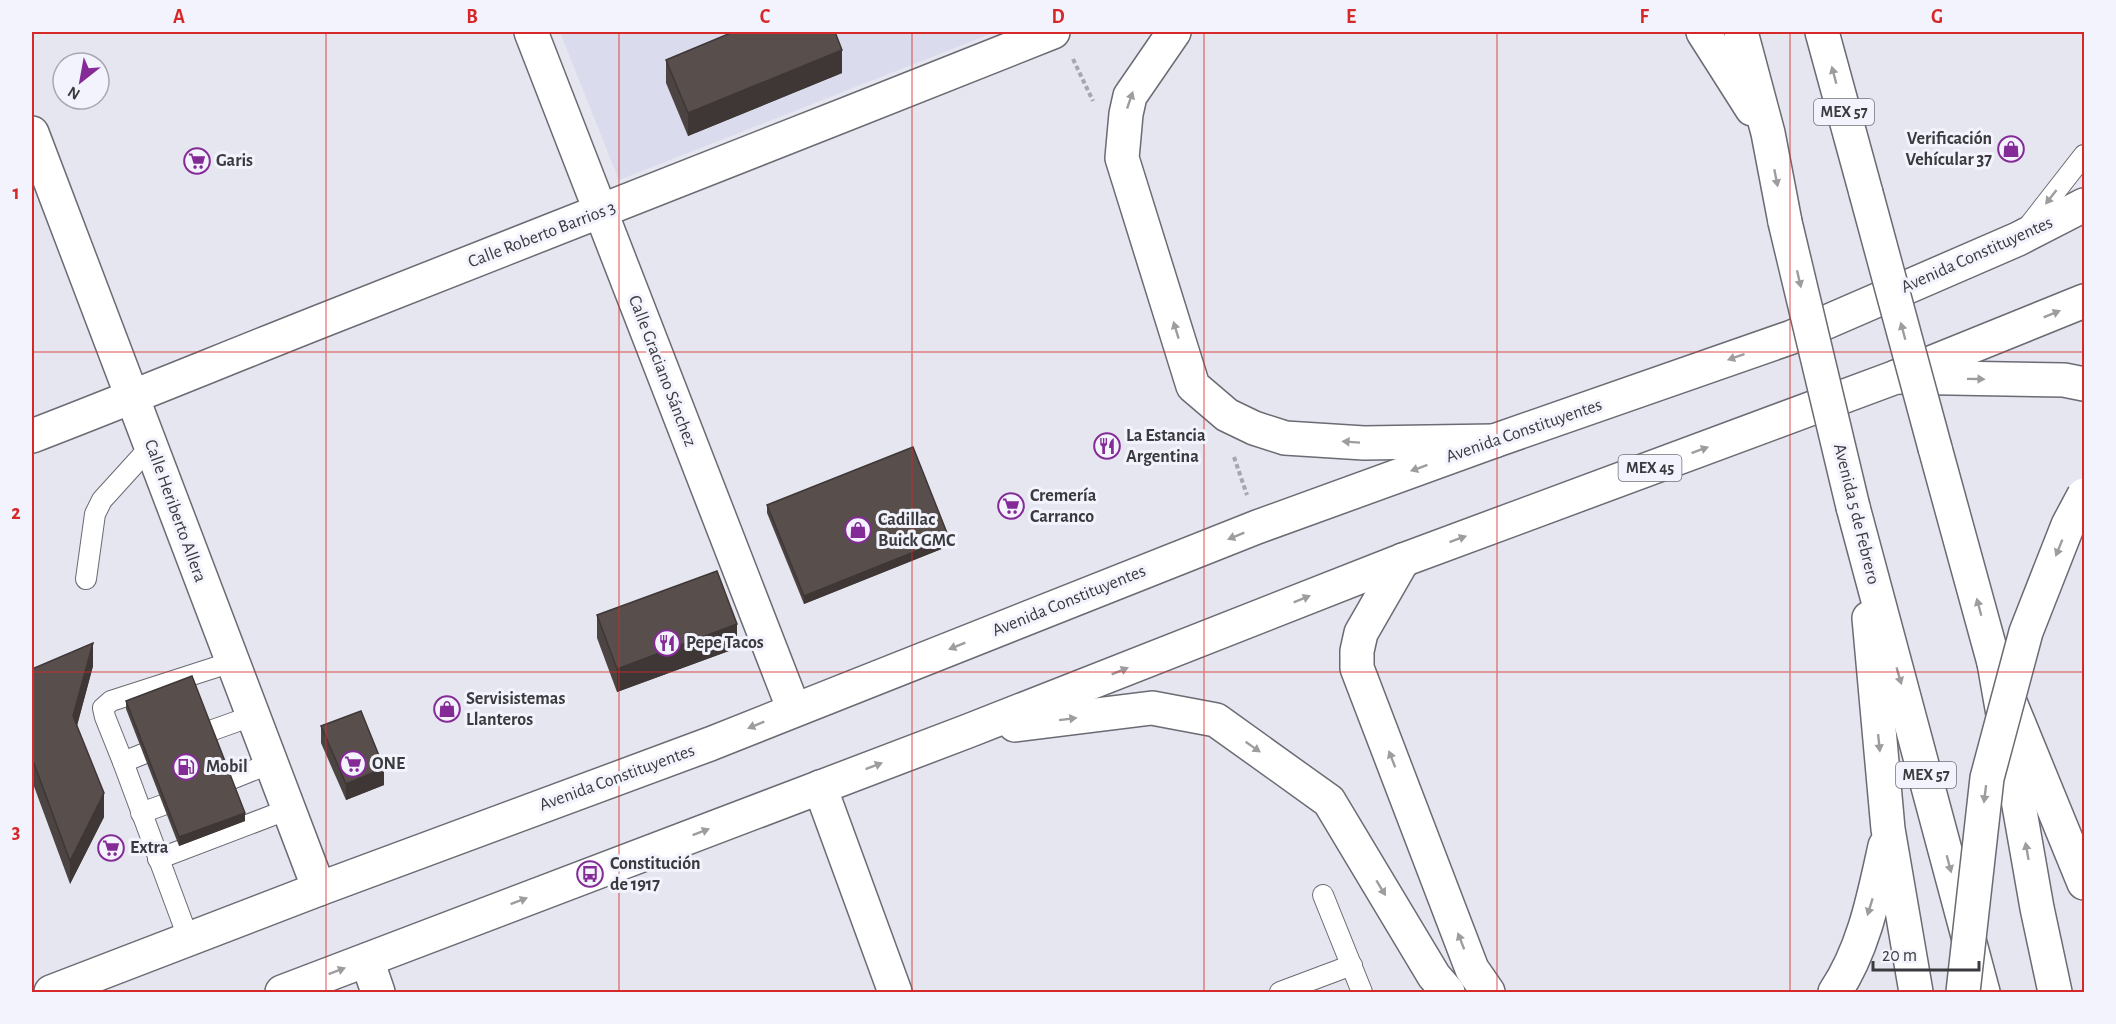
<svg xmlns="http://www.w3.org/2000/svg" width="2116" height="1024" font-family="'Alegreya Sans',sans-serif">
  <rect width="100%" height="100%" fill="#e5e6ef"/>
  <polygon fill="#dadbec" points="560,32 995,32 619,180"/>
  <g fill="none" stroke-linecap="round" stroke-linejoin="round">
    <g stroke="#6a6b73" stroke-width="22">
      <g id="service">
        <polyline points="2027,228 2084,155"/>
        <polyline points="86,579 95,514 102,500 151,446"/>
        <polyline points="210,731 252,716"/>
        <polyline points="123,762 143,754"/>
        <polyline points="229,780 271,763"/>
        <polyline points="141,813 163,805"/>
        <polyline points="158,859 289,809"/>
        <polyline points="1323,895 1362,992"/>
        <polyline points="189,940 123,762 105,717 103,708 111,701 232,662"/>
        <polyline points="1280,992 1352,965"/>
      </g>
    </g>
    <g stroke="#6a6b73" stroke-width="36">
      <g id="minor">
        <polyline points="531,32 794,710"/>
        <polyline points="32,133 319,889"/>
        <polyline points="820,787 895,992"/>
        <polyline points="367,960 378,992"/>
      </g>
    </g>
    <g stroke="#6a6b73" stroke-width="36">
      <path id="tertiary" d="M 32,436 C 131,398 230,357 329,318 C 571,223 812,128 1053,32"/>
    </g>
    <g stroke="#6a6b73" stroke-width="36">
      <g id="primary">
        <polyline points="1015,725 1152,708 1216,720 1329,801 1434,976 1448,992"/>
        <polyline points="51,992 319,889 710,744 1257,527 1494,441 1792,337 2018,239 2084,205"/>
        <polyline points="282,992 968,731 1403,560 1896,377 2084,301"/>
      </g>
    </g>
    <g stroke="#6a6b73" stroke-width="36">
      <g id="trunk">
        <polyline points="1174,32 1130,96 1126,114 1122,158 1193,386 1227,415 1254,428 1285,438 1364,443 1494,441"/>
        <polyline points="1703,32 1752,109"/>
        <polyline points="1741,32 1768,133 1785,222"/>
        <polyline points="1822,32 1866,193"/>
        <polyline points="1935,448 1994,663 2037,908 2055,992"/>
        <polyline points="1853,507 1983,992"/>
        <polyline points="1403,560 1361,633 1357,651 1357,668 1472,969 1488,992"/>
        <polyline points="1869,618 1888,829 1916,992"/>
        <path d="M 1835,992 C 1864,949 1874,896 1885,846"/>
      </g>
    </g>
    <g stroke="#6a6b73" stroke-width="36">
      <g id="motorway">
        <polyline points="1896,377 2064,380 2084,384"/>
        <polyline points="1994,663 2084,883"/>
      </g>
    </g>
    <g stroke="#a6a6ad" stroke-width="4" stroke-dasharray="4.5 3" stroke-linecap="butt">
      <polyline points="1073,59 1093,101"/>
      <polyline points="1234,457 1247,495"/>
    </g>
    <use href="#service" stroke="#fff" stroke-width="20"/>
    <use href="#minor" stroke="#fff" stroke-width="33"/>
    <use href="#tertiary" stroke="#fff" stroke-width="33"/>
    <use href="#primary" stroke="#fff" stroke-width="33"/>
    <use href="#trunk" stroke="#fff" stroke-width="33"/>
    <use href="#motorway" stroke="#fff" stroke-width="33"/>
    <g stroke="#6a6b73" stroke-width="36" stroke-linecap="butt">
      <g id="trunk-bridge">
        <polyline points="1866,193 1935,448"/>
        <polyline points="1785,222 1853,507"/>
        <polyline points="1963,992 1987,778 2026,632 2068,525 2084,495"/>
      </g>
    </g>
    <use href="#trunk-bridge" stroke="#fff" stroke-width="33"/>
  </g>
  <g fill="#4c4442">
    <polygon points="666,60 842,73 688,136 666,83"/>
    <polygon points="767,505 949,546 804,604 767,513"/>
    <polygon points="597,615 737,648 617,692 597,638"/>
    <polygon points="93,666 77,726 104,817 70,884 32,781 32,669"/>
    <polygon points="126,701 245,821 179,846 126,709"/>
    <polygon points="321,726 384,785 346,800 321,743"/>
  </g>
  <g fill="#3e3736">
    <polygon points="842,50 842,73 688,136 688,113"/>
    <polygon points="949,538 949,546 804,604 804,596"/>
    <polygon points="737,624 737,648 617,692 617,669"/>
    <polygon points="93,643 93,666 73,740 73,716"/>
    <polygon points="384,768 384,785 346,800 346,784"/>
    <polygon points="104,793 104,817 70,884 70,861"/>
    <polygon points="245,813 245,821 179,846 179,837"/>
  </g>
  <g fill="#584f4d" stroke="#3e3736" stroke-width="1.5">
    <polygon points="733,32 835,32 842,50 688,113 666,60"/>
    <polygon points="913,447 949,538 804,596 767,505"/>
    <polygon points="717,571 737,624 617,669 597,615"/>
    <polygon points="93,643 73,716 104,793 70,861 32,758 32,669"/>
    <polygon points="192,676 245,813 179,837 126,701"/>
    <polygon points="361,711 384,768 346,784 321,726"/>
  </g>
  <defs><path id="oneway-solid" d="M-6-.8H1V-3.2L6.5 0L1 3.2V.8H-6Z" transform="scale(1.5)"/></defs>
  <g fill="#9d9d9f">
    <use href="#oneway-solid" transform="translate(1834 75) rotate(-105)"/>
    <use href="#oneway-solid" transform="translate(1130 100) rotate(-71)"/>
    <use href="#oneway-solid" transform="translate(1776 178) rotate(79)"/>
    <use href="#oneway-solid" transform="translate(2051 197) rotate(128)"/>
    <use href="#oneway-solid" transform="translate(1799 279) rotate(77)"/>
    <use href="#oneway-solid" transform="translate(2052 314) rotate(-22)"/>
    <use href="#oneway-solid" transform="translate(1176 330) rotate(-107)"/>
    <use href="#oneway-solid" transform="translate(1903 331) rotate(-105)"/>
    <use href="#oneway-solid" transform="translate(1736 357) rotate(161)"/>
    <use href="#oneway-solid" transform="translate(1976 379) rotate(1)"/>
    <use href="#oneway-solid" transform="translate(1351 442) rotate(-176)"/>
    <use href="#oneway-solid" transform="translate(1700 450) rotate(-20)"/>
    <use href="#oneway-solid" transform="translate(1419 468) rotate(160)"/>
    <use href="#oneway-solid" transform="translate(1236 536) rotate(158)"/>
    <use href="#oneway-solid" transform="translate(1458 539) rotate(-20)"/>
    <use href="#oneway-solid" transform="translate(2059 548) rotate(112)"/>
    <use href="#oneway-solid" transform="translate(1302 599) rotate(-22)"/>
    <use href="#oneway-solid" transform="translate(1979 607) rotate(-105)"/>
    <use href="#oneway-solid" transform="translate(957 646) rotate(158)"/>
    <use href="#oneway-solid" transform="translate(1120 671) rotate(-22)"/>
    <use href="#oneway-solid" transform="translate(1899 676) rotate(74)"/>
    <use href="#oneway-solid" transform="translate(1068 719) rotate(-7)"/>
    <use href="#oneway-solid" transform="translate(756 725) rotate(158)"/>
    <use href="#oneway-solid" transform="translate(1879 743) rotate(84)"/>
    <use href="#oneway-solid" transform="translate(1253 747) rotate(35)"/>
    <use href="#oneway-solid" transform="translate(1392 759) rotate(-111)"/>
    <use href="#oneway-solid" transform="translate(874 766) rotate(-21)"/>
    <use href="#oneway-solid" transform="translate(1985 794) rotate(97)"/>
    <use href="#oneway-solid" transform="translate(701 832) rotate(-21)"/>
    <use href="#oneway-solid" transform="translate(2027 851) rotate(-100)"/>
    <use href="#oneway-solid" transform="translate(1949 864) rotate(75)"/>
    <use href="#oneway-solid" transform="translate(1381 888) rotate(59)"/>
    <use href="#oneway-solid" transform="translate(519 901) rotate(-21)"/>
    <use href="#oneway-solid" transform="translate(1870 907) rotate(107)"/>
    <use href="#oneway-solid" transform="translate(1461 941) rotate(-111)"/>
    <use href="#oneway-solid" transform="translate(337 971) rotate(-21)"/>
  </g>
  <path fill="none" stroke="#d62828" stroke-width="1.5" stroke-opacity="0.55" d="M 326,32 L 326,992M 619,32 L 619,992M 912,32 L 912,992M 1204,32 L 1204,992M 1497,32 L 1497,992M 1790,32 L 1790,992M 32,352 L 2084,352M 32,672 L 2084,672"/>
  <defs>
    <g id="shop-ring" transform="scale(1.35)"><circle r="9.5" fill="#f3f3fd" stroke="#852b97" stroke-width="1.5"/><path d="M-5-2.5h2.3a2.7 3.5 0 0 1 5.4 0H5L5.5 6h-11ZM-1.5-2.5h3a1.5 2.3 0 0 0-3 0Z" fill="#852b97"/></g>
    <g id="supermarket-ring" transform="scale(1.35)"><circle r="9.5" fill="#f3f3fd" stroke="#852b97" stroke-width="1.5"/><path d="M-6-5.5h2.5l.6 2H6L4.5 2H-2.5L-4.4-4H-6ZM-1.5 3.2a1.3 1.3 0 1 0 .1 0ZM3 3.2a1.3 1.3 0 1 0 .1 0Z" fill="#852b97"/></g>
    <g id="restaurant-ring" transform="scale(1.35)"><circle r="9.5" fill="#f3f3fd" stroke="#852b97" stroke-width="1.5"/><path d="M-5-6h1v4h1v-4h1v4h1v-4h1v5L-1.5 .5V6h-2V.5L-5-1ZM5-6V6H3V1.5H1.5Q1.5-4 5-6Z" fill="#852b97"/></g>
    <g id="fuel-ring" transform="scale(1.35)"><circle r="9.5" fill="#f3f3fd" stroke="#852b97" stroke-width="1.5"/><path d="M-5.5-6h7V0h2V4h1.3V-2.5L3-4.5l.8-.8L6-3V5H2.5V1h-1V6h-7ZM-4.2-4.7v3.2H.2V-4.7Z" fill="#852b97"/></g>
    <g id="bus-ring" transform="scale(1.35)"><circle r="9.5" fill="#f3f3fd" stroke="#852b97" stroke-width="1.5"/><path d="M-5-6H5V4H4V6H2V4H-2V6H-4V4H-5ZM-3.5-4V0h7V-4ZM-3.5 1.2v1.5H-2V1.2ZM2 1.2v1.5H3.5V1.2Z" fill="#852b97"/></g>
  </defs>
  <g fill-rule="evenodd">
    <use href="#shop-ring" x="2011" y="149"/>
    <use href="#supermarket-ring" x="197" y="161"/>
    <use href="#restaurant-ring" x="1107" y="446"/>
    <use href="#supermarket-ring" x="1011" y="506"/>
    <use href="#shop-ring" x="858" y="530"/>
    <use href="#restaurant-ring" x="667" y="643"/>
    <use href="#shop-ring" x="447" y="709"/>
    <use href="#supermarket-ring" x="353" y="764"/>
    <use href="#fuel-ring" x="186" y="767"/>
    <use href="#supermarket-ring" x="111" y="848"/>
    <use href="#bus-ring" x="590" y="874"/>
  </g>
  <g text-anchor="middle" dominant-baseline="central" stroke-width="6" stroke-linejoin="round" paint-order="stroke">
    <g fill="#f3f3fd" stroke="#727278" stroke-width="1.5">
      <rect x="1814" y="99" width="60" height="26" rx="4.5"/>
      <rect x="1618.5" y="455" width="63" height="26" rx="4.5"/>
      <rect x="1896" y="762" width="60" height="26" rx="4.5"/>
    </g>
    <g font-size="16" font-weight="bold" fill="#3b3b3f">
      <text x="1844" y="112">MEX 57</text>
      <text x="1650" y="468">MEX 45</text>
      <text x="1926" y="775">MEX 57</text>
    </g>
    <g font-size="18" font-weight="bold" fill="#3b3b3f" stroke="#f3f3fd" text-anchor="start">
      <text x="1992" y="139" text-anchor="end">Verificación<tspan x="1992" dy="21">Vehícular 37</tspan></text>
      <text x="216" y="161">Garis</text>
      <text x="1126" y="436">La Estancia<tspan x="1126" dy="21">Argentina</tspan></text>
      <text x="1030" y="496">Cremería<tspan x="1030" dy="21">Carranco</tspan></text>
      <text x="878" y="520">Cadillac<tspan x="878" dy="21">Buick GMC</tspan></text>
      <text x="686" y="643">Pepe Tacos</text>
      <text x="466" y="699">Servisistemas<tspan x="466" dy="21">Llanteros</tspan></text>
      <text x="372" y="764">ONE</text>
      <text x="206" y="767">Mobil</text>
      <text x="130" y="848">Extra</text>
      <text x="610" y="864">Constitución<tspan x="610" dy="21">de 1917</tspan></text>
    </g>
    <g font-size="18" fill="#3b3b3f" stroke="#f3f3fd">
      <text transform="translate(542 235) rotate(-21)">Calle Roberto Barrios 3</text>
      <text transform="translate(1977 255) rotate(-24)">Avenida Constituyentes</text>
      <text transform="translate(662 371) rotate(69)">Calle Graciano Sánchez</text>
      <text transform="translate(1524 431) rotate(-19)">Avenida Constituyentes</text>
      <text transform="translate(175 511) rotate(70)">Calle Heriberto Allera</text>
      <text transform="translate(1856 514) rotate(76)">Avenida 5 de Febrero</text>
      <text transform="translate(1069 601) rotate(-22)">Avenida Constituyentes</text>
      <text transform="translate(617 778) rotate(-20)">Avenida Constituyentes</text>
    </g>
  </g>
  <rect width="2116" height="1024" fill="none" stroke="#f3f3fd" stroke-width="66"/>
  <g transform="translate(81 81) rotate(211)"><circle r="28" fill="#f3f3fd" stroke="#a9a9b1" stroke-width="1.5"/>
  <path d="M0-4.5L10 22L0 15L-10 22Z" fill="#852b97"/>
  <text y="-9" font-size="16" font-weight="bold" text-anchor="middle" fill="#3b3b3f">N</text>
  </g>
  <path d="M1873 961v9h106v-9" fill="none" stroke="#3b3b3f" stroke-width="3"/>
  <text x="1882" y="961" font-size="18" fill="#3b3b3f" stroke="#f3f3fd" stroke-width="4.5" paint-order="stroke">20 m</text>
  <rect x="33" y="33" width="2050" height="958" fill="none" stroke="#d62828" stroke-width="2"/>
  <g font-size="20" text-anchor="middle" font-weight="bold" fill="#d62828">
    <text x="179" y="23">A</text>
    <text x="472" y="23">B</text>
    <text x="765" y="23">C</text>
    <text x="1058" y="23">D</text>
    <text x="1351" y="23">E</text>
    <text x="1644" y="23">F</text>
    <text x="1937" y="23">G</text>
    <text x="16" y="199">1</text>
    <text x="16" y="519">2</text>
    <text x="16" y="838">3</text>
  </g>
</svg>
